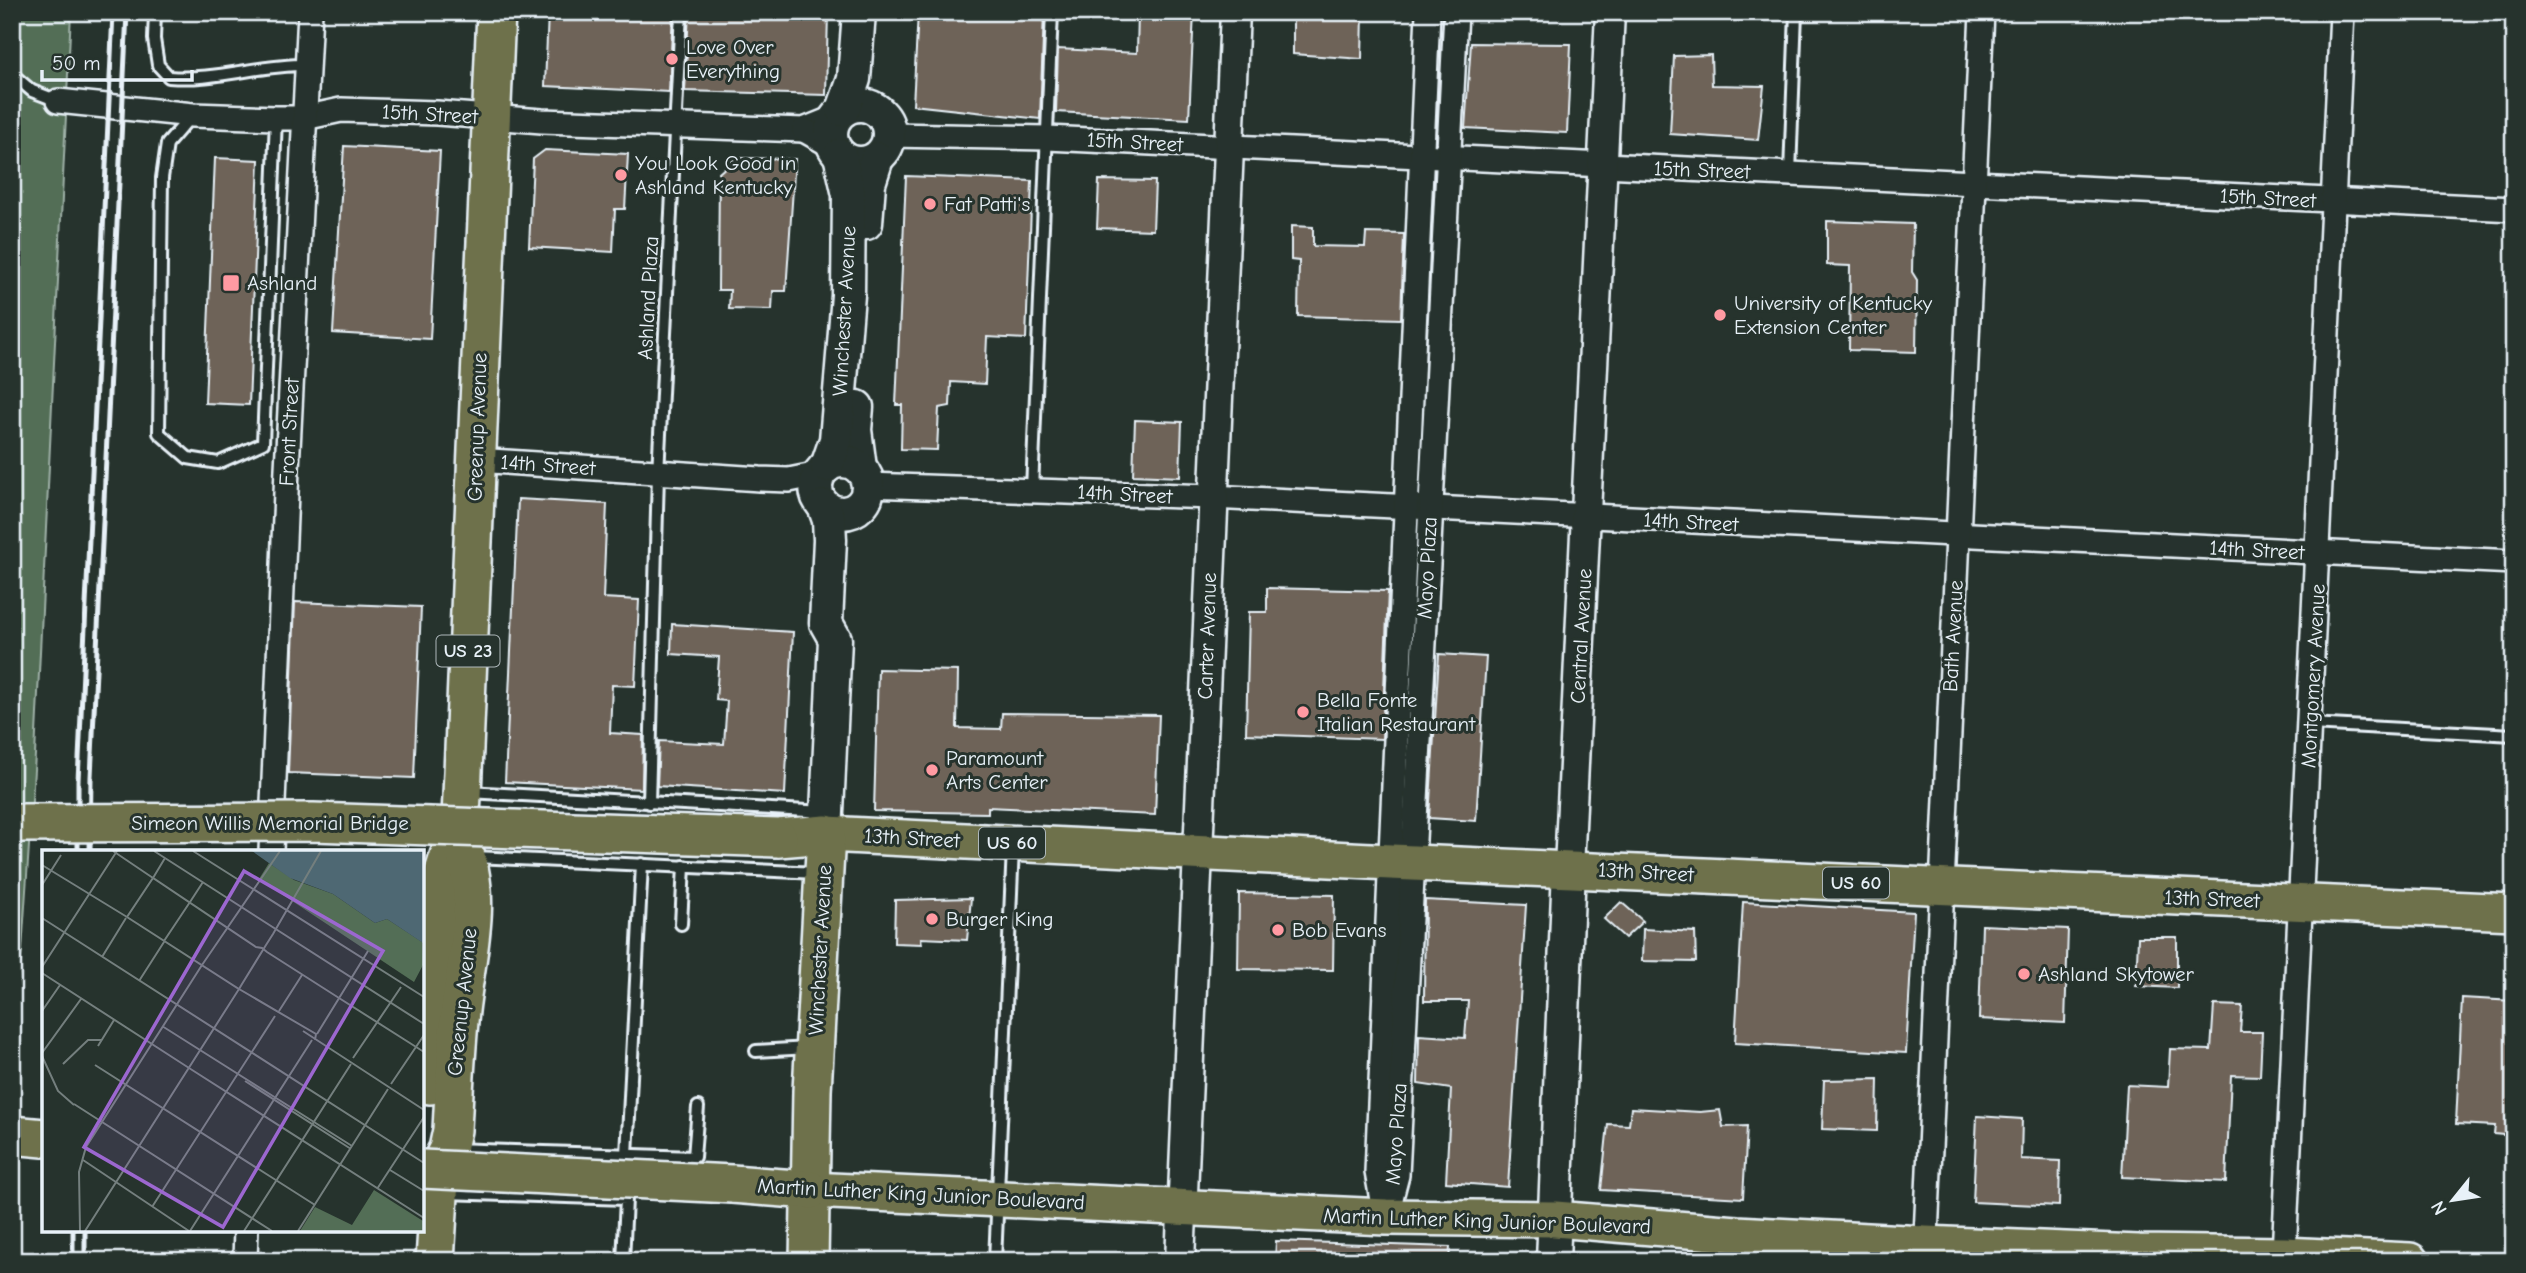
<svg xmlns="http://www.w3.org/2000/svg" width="2526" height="1273" font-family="'Comic Neue',sans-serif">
  <rect width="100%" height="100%" fill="#26332d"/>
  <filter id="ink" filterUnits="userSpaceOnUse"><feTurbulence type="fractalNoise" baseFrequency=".0143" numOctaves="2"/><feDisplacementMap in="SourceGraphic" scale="14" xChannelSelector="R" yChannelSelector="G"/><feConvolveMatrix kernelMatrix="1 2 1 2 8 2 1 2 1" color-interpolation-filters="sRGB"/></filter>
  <g filter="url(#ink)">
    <polygon fill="#536e56" stroke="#9eb0a7" stroke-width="2" points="12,12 71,12 35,755 22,951 12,1012"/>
    <g fill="#6e6458" stroke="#e8f1f8" stroke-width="2">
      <polygon points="548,12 673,12 669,92 545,86"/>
      <polygon points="689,12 828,12 826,95 685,91"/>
      <polygon points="918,12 1044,12 1040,119 913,105"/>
      <polygon points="1138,12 1194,12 1189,119 1056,112 1058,49 1137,53"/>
      <polygon points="1293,12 1363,12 1362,59 1293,54"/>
      <polygon points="1471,43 1571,44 1567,133 1465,128"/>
      <polygon points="1711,55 1712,85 1764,86 1758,140 1670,134 1674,56"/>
      <polygon points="344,146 440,151 430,339 333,333"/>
      <polygon points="545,150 628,154 625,209 615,209 613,252 529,247 533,159"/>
      <polygon points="215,158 259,160 249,405 205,403"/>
      <polygon points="736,158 795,159 786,291 773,291 772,310 729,309 730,290 718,290 719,173"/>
      <polygon points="906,176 1032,181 1026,339 987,337 985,384 951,382 950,406 939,408 937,450 901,449 902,405 896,405"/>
      <polygon points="1099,180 1155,181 1153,230 1097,228"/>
      <polygon points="1827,221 1913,224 1912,272 1917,280 1916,352 1849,350 1850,266 1827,265"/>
      <polygon points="1291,226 1313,227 1313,246 1365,247 1366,233 1404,234 1401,319 1298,316 1299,261 1291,260"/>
      <polygon points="1135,420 1182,422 1180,477 1133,475"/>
      <polygon points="518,499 607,504 603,598 639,600 635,686 612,685 610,733 643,735 642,789 505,782"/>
      <polygon points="1267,588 1388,591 1382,739 1246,734 1249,612 1267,612"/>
      <polygon points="295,602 421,607 414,778 288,773"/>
      <polygon points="672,624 793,632 785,794 657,786 659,741 724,744 727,701 716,700 719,657 671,654"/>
      <polygon points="1439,654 1486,657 1476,821 1429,818"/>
      <polygon points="878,669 958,671 957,728 1001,729 1002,713 1159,715 1155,815 988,807 988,813 874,811"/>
      <polygon points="1239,893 1334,895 1333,970 1238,969"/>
      <polygon points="971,898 967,940 921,938 922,944 894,943 895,900"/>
      <polygon points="1425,900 1526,905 1508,1187 1446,1182 1451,1089 1418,1084 1419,1035 1465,1038 1468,1001 1424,1001"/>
      <polygon points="1621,902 1643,921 1625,938 1604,919"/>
      <polygon points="1743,902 1914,912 1906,1053 1735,1043"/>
      <polygon points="1982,925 2068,929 2065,1023 1979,1019"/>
      <polygon points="1643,929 1695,932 1696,962 1642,961"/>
      <polygon points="2138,937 2177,937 2177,988 2136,986"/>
      <polygon points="2462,998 2514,1001 2514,1136 2494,1134 2495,1126 2456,1124"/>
      <polygon points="2214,1005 2242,1006 2240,1032 2262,1032 2260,1076 2231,1075 2226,1182 2122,1177 2127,1085 2168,1087 2170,1049 2211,1050"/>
      <polygon points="1878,1079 1877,1131 1822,1129 1824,1080"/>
      <polygon points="1631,1108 1700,1112 1720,1110 1723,1127 1747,1126 1743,1198 1601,1190 1608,1124 1629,1125"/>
      <polygon points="1977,1116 2022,1119 2021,1159 2060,1161 2059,1206 1973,1202"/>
      <polygon points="1276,1241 1450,1247 1449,1261 1275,1261"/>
    </g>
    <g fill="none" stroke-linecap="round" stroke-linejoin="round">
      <g stroke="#e8f1f8" stroke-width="16">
        <g id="service">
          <path d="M 155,12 L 154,39 L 158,65 L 169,77 C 215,81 261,64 308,65"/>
          <polyline points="12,74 32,91 58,101"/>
          <polyline points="192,115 167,144 162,178 159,433 188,458 218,463 263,443 276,118"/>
          <polyline points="1790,173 1796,12"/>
          <polyline points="1032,490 1052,12"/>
          <polyline points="2310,724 2514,735"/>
          <polyline points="467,792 825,812"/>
          <polyline points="649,803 658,474 681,12"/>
          <polyline points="474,857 818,873"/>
          <polyline points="681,924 684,866"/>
          <polyline points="756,1051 809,1048"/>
          <polyline points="453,1149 694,1157 698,1107"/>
          <polyline points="627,1155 642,864"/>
          <polyline points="446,1193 626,1199 623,1261"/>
          <polyline points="995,1261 1013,847"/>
          <polyline points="1736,1261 1737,1237"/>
        </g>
      </g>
      <g stroke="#e8f1f8" stroke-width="28">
        <g id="minor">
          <polyline points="58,101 193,115 276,118 304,118 341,110 437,113 542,121 804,130 836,117"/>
          <polyline points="804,130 834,147"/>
          <polyline points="889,135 1047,138 2514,209"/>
          <polyline points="476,460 760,479 789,480 819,474"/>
          <polyline points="868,485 1212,497 2514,562"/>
          <polyline points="271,851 287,469 310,12"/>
          <polyline points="1384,1211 1377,1172 1428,12"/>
          <polyline points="1386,1217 1397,1175 1456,12"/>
          <polyline points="1925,1258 1982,12"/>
          <polyline points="245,1261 246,1229"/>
          <polyline points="2282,1261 2284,1255 2342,12"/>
        </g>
      </g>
      <g stroke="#e8f1f8" stroke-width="33">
        <g id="tertiary">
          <polyline points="1569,868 1610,12"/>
          <polyline points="1180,1261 1235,12"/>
        </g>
      </g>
      <g stroke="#e8f1f8" stroke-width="37">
        <g id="secondary">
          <circle cx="860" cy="134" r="29"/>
          <polyline points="843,110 854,79 859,12"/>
          <polyline points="866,223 869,183 877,158"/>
          <polyline points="857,407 855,430 860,468"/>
          <circle cx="842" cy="487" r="26"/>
          <polyline points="827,466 836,440 848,295 849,195 840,155"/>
          <polyline points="824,506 829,520 830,540 826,623 835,639 826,834"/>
          <polyline points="1553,1261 1569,868"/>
        </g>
      </g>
      <g stroke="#e8f1f8" stroke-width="40">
        <g id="primary">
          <polyline points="826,834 1391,862 2514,912"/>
          <polyline points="810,1190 1386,1217 1555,1219 1737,1234 1925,1244 2139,1253 2284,1255 2410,1261"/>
        </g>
      </g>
      <g stroke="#e8f1f8" stroke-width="42">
        <g id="trunk">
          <polyline points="778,838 826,834 812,1091 809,1261"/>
          <polyline points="430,1085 439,888 449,856 460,841"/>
          <polyline points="12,1135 44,1138"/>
          <polyline points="732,1184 810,1190"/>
          <path d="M 435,1261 L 441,1163 L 448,1149 L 452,1130 C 454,1090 456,1051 460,1011 C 466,956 485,893 460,841 L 496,12"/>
        </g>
      </g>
      <use href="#service" stroke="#26332d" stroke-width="10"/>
      <use href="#minor" stroke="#26332d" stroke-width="23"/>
      <use href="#tertiary" stroke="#26332d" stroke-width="28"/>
      <use href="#secondary" stroke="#26332d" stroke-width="32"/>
      <use href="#primary" stroke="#6e714b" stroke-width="35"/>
      <use href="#trunk" stroke="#6e714b" stroke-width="37"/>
      <g stroke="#e8f1f8" stroke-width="5">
        <polyline points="78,851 78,781 113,12"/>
        <polyline points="90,851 91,777 127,12"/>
        <polyline points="73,1261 73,1229"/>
        <polyline points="85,1261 85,1229"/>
      </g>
      <g stroke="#e8f1f8" stroke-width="42" stroke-linecap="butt">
        <g id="trunk-bridge">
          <polyline points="12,823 313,822 778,838"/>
          <polyline points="422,1169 732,1184"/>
        </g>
      </g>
      <use href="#trunk-bridge" stroke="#6e714b" stroke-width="37"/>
    </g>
  </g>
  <g fill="#ff9aa2" stroke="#26332d" stroke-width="2.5">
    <circle cx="672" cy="59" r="7"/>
    <circle cx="621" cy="175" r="7"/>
    <circle cx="930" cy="204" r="7"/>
    <rect x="222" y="274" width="18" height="18" rx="3.5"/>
    <circle cx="1720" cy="315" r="7"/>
    <circle cx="1303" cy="712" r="7"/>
    <circle cx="932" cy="770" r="7"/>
    <circle cx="932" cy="919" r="7"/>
    <circle cx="1278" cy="930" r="7"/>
    <circle cx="2024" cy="974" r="7"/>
  </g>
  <g text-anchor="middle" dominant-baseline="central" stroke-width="6" stroke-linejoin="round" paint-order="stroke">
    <g fill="#26332d" stroke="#aeb8bb" stroke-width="2">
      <rect x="436.5" y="635.5" width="63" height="31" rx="5"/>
      <rect x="979" y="827.5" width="66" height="31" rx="5"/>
      <rect x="1823" y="867.5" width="66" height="31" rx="5"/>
    </g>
    <g font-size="19" font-weight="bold" fill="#e8f1f8">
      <text x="468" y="651">US 23</text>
      <text x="1012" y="843">US 60</text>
      <text x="1856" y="883">US 60</text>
    </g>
    <g font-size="21" fill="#e8f1f8" stroke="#26332d" text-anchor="start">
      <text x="686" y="47">Love Over<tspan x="686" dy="24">Everything</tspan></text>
      <text x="635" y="163">You Look Good in<tspan x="635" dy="24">Ashland Kentucky</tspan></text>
      <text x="944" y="204">Fat Patti's</text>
      <text x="247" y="283">Ashland</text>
      <text x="1734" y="303">University of Kentucky<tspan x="1734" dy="24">Extension Center</tspan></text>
      <text x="1317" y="700">Bella Fonte<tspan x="1317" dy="24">Italian Restaurant</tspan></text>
      <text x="946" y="758">Paramount<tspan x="946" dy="24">Arts Center</tspan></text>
      <text x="946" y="919">Burger King</text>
      <text x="1292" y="930">Bob Evans</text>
      <text x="2038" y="974">Ashland Skytower</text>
    </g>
    <g font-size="21" fill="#e8f1f8" stroke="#26332d">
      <text transform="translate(430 114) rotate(3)">15th Street</text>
      <text transform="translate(1135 142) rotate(3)">15th Street</text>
      <text transform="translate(1702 170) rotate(2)">15th Street</text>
      <text transform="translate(2268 198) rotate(3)">15th Street</text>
      <text transform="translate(648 298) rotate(-87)">Ashland Plaza</text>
      <text transform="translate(844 311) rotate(-87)">Winchester Avenue</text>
      <text transform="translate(477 427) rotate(-88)">Greenup Avenue</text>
      <text transform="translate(289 432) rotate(-87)">Front Street</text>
      <text transform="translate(548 465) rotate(4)">14th Street</text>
      <text transform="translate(1125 494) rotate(3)">14th Street</text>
      <text transform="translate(1691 522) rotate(3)">14th Street</text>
      <text transform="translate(2257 550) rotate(3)">14th Street</text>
      <text transform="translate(1427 568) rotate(-87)">Mayo Plaza</text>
      <text transform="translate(1207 636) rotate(-88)">Carter Avenue</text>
      <text transform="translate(1581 636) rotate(-87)">Central Avenue</text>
      <text transform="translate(1953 636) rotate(-87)">Bath Avenue</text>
      <text transform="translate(2313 676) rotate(-87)">Montgomery Avenue</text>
      <text x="270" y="823">Simeon Willis Memorial Bridge</text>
      <text transform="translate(912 838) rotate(3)">13th Street</text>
      <text transform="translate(1646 872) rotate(3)">13th Street</text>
      <text transform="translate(2212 899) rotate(2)">13th Street</text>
      <text transform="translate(820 950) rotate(-87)">Winchester Avenue</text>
      <text transform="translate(462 1002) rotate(-84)">Greenup Avenue</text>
      <text transform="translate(1396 1134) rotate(-86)">Mayo Plaza</text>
      <text transform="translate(921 1194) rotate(3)">Martin Luther King Junior Boulevard</text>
      <text transform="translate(1487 1221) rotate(2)">Martin Luther King Junior Boulevard</text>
    </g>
  </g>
  <g transform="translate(42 850)">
    <rect width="382" height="382" fill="#26332d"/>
    <path d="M 227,13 L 252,30 L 291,44 L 333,73 L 345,69 L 380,92 L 381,115 L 372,132 L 217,29 ZM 332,340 L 381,371 L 381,381 L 258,381 L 273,357 L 310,375 Z" fill="#536e56"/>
    <path d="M 210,1 L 381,1 L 381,99 L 381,93 L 345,69 L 333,73 L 291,44 L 248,28 Z" fill="#4e6873"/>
    <path fill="none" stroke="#747f7e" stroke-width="2" d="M 71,1 L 111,28M 112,1 L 382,174M 151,1 L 382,147M 279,1 L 231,84 L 224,95 L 200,134 L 197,139 L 85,67 L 111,28 L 214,97 L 220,98 L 225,102 L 297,148 L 382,202M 0,15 L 85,67M 111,28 L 123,8M 0,35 L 19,5M 148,52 L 161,32M 0,68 L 382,313M 122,91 L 148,52M 60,107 L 84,68M 160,115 L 238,1M 0,117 L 75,1M 0,123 L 147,218M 97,131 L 122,92M 0,161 L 18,135M 237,161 L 260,125M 120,176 L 310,296M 261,181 L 382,260M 275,184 L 326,101M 56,196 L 72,170M 0,203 L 39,149M 0,206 L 16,241 L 32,255M 311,208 L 359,137M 21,214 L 46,190 L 60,190M 53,215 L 273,355M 147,218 L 382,368M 203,231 L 309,299M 349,234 L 382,185M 32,254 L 230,381M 41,310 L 147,381M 348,320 L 382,341M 335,339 L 382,267M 110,357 L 233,166M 38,381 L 37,322 L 44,297 L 160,115M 43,381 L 197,139 L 274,184 L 273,190M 148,381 L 270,190M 202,381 L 309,214M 256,381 L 346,239"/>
    <path fill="#9c67d0" fill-opacity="0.15" stroke="#9c67d0" stroke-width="3.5" d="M 202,21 L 341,101 L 181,377 L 42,297 Z"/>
    <rect width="382" height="382" fill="none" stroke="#e8f1f8" stroke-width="3.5"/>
  </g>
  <rect width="2526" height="1273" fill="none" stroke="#26332d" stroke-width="42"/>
  <rect x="21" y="21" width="2484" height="1231" fill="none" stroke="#e8f1f8" stroke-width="2.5" filter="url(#ink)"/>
  <g transform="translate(2453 1200) rotate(240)" stroke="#26332d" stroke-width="5" paint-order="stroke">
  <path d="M0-5L12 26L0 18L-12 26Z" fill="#e8f1f8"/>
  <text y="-10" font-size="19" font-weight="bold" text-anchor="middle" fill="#e8f1f8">N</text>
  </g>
  <path d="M42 70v10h150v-10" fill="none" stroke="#e8f1f8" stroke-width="3.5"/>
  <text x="52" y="70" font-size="21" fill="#e8f1f8" stroke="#26332d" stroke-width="5" paint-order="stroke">50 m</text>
</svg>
